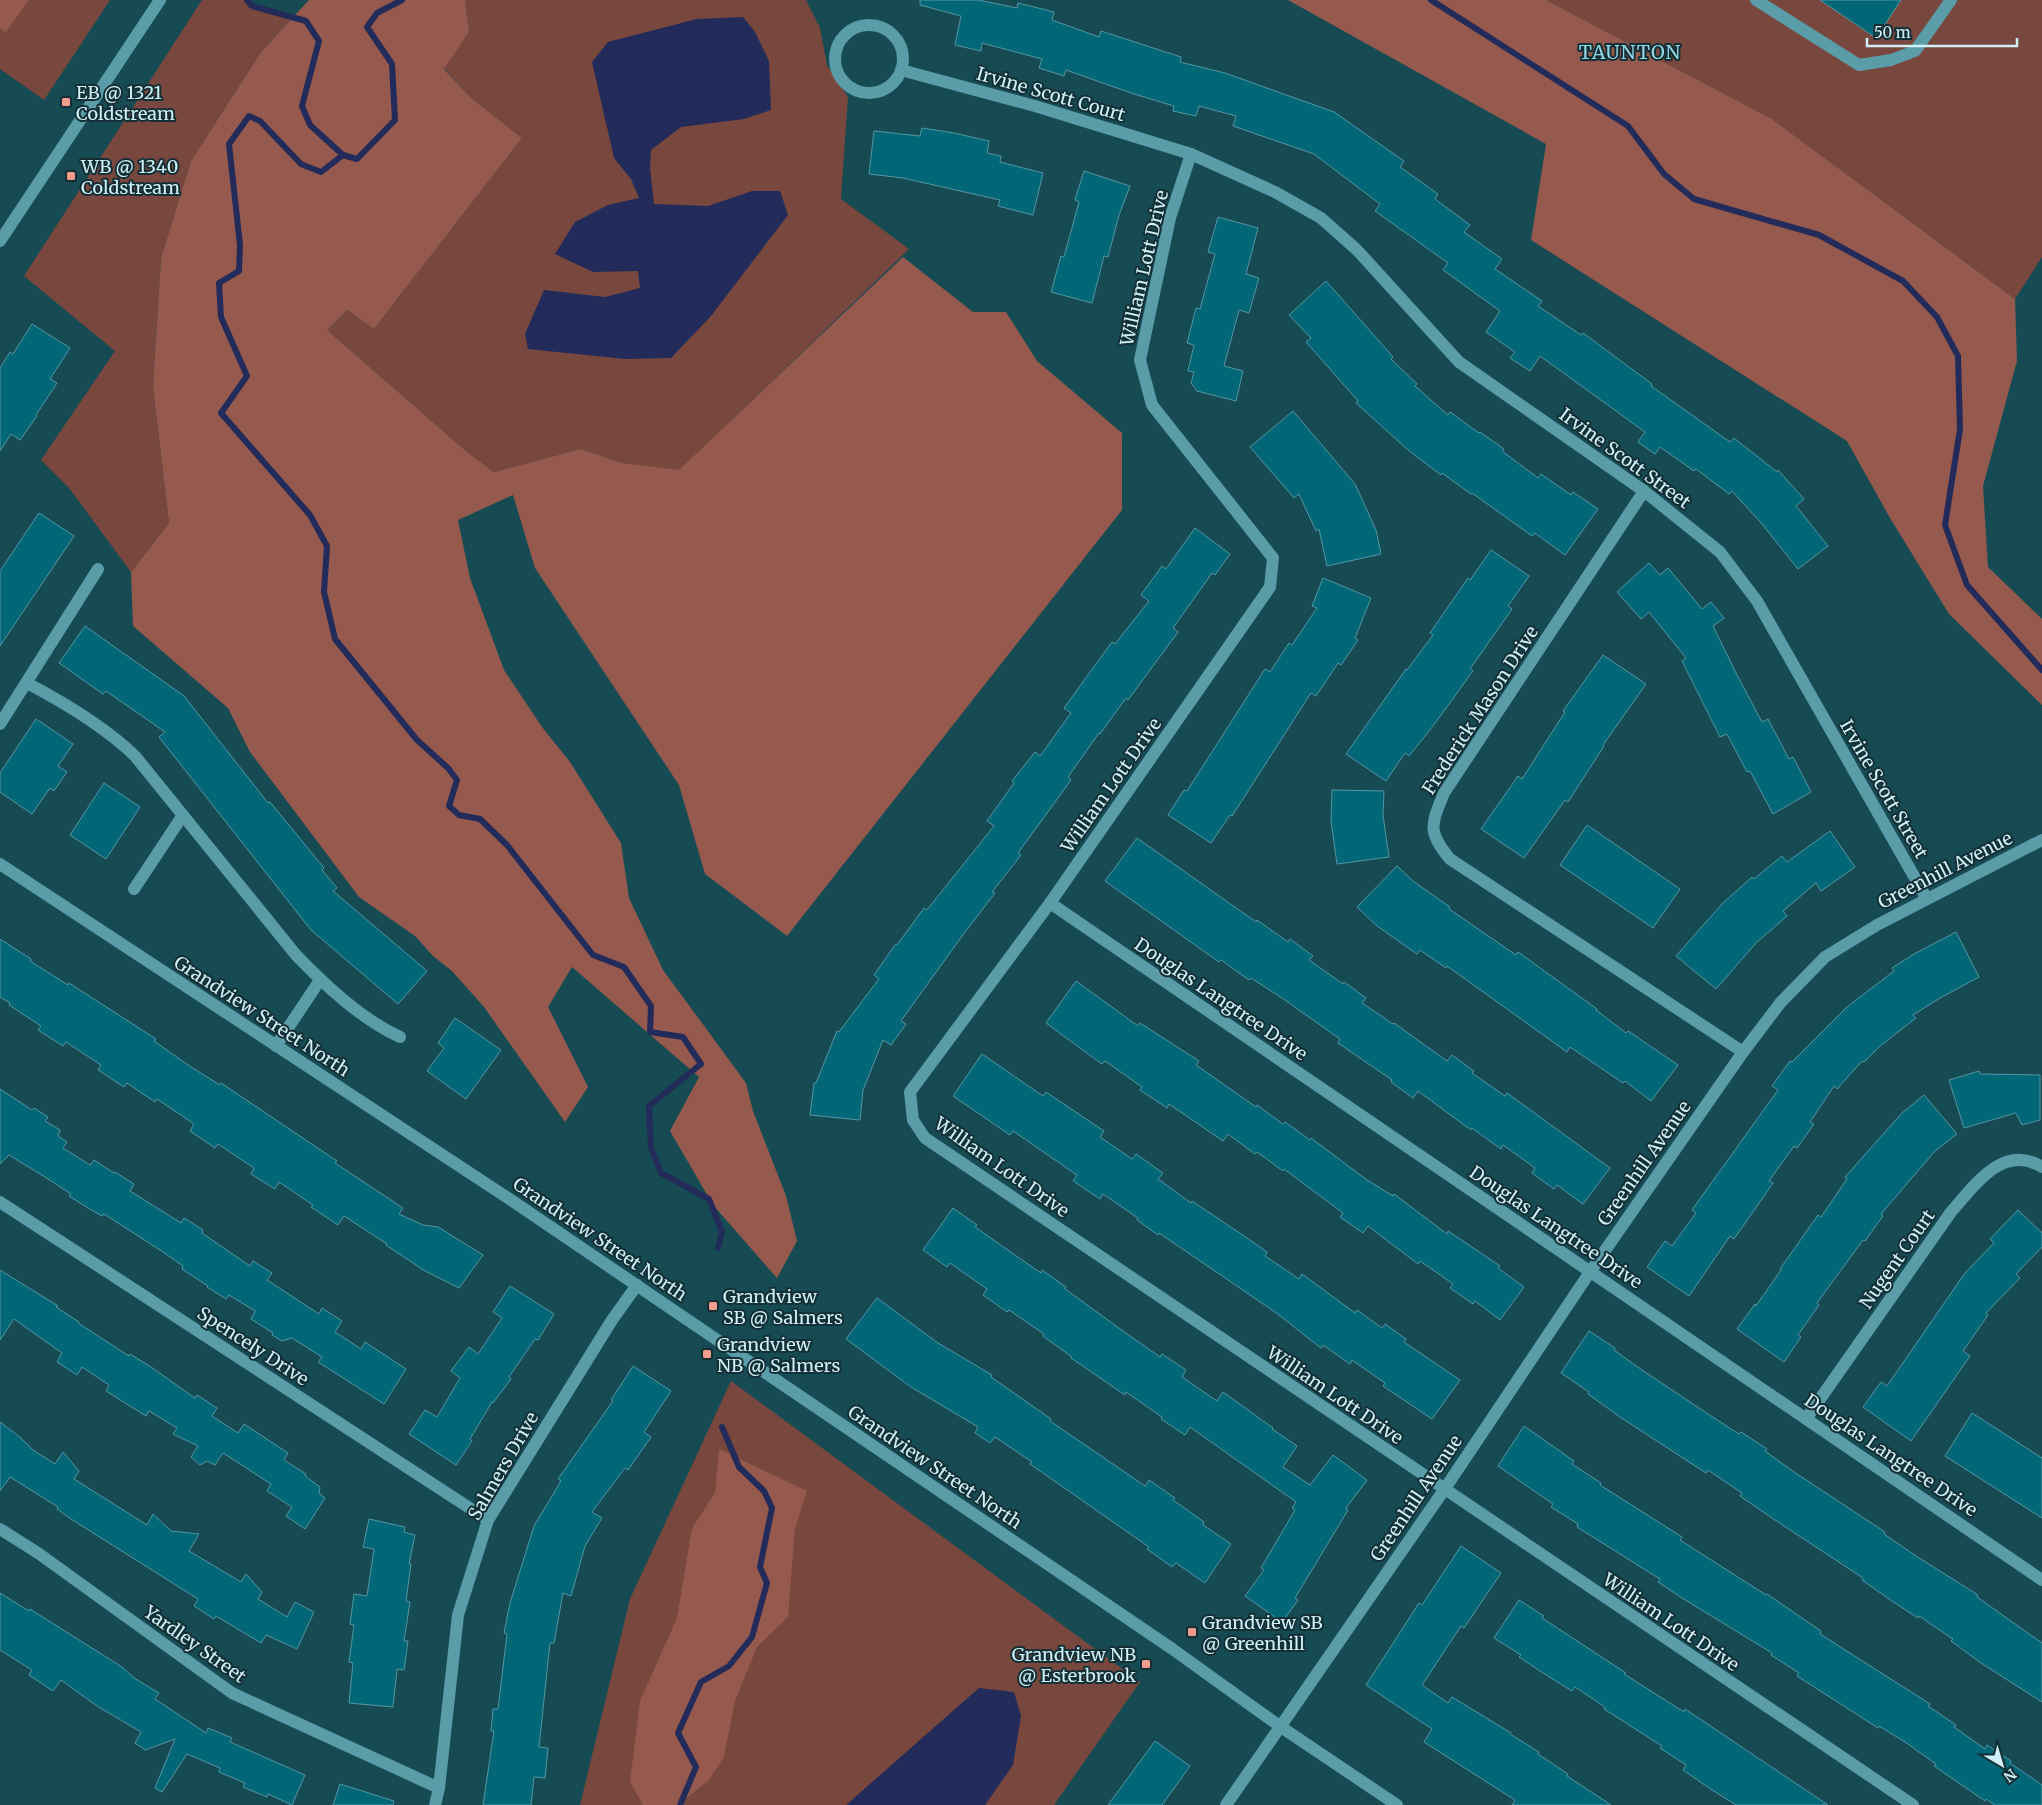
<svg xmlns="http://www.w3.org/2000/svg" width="2042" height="1805" font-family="Merriweather,serif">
  <rect width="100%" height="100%" fill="#174b54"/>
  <g fill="#78473e">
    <polygon points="0,0 110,0 44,100 0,69"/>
    <polygon points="202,0 247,0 252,6 293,17 261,52 191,161 161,258 153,387 169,523 131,572 69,488 41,460 115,351 24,276"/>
    <polygon points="465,0 806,0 820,28 827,65 848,97 841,199 909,249 679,471 622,463 581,449 494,472 466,451 327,330 347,310 374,329 522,138 471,98 444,68 469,32"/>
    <polygon points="1546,0 2042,0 2042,257 2015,299 1772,119"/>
    <polygon points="731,1381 1140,1682 1054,1805 580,1805 630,1599"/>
  </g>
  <g fill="#95594d">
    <polygon points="0,0 29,0 6,32 0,28"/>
    <polygon points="309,0 465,0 469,32 444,69 471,98 522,138 374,329 347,310 327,330 466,451 494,472 581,449 622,463 679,470 903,257 973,312 1006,312 1037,361 1122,433 1122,510 787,936 705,874 679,785 535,568 513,495 458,520 470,578 504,670 542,727 570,762 621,843 629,898 663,970 746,1083 753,1111 786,1196 797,1241 777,1278 713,1205 670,1131 699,1077 572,967 548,1007 588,1087 565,1122 484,1007 452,971 433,956 415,936 359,897 250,752 228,708 133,626 131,572 169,523 153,387 161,258 191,161 261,52"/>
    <polygon points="1288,0 1546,0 1772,119 2015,299 2017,361 1983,486 1988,567 2042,619 2042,705 1949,614 1890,518 1847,441 1531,240 1546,144"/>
    <polygon points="719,1449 807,1491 795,1528 788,1617 757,1647 735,1701 724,1757 709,1780 678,1805 643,1805 630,1782 640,1701 677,1618 692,1528 715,1493"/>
  </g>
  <g fill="#222b59">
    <polygon points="743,17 755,32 769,61 771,110 744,119 681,127 651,150 650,168 654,204 708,206 752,191 780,191 788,215 711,316 671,358 625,359 528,349 525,334 544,290 605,297 640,288 638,271 593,272 555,254 575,222 608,205 639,198 631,179 614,158 592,62 608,42 697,19"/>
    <polygon points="979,1688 1014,1692 1021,1716 1013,1765 985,1805 846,1805"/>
  </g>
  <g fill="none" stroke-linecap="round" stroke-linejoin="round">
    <g stroke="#222b59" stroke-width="6">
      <polyline points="247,0 252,6 306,21 319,41 302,106 310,125 343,155 357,159 395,120 392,64 367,27 377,13 402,0"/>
      <polyline points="1431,0 1628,126 1664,174 1694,199 1819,235 1903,281 1937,317 1958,356 1960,429 1945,525 1967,585 2042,670"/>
      <polyline points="343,155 321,172 301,164 260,121 249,116 229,144 240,245 239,271 219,283 221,317 247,376 221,413 310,515 327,546 324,592 335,639 417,740 448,768 457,780 449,806 459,815 480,819 507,845 593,955 624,967 651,1006 650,1032 683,1037 701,1064 649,1106 651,1148 661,1173 709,1199 722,1232 718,1248"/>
      <polyline points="680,1805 696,1767 678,1733 701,1682 729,1666 752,1637 767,1583 760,1567 772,1508 764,1491 739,1467 722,1427"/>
    </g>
  </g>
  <g fill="#006776" stroke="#5596a3">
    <polygon points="920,0 978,0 1017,8 1018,3 1054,12 1052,20 1099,37 1101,31 1181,57 1180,62 1225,73 1334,112 1404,161 1400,167 1438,194 1435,199 1470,225 1464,232 1502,259 1495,269 1542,301 1538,306 1581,335 1583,333 1652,384 1651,386 1730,442 1734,438 1777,472 1778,470 1804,499 1796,506 1828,546 1798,569 1762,524 1732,491 1729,494 1696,469 1694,471 1660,447 1655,454 1638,442 1645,432 1540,356 1530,371 1510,358 1515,352 1486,332 1500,311 1443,270 1448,263 1375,211 1380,204 1314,154 1233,126 1236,116 1199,106 1196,116 1173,111 1174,106 1134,94 1066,70 1064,76 1039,68 1042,59 982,43 981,51 955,45 961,16 920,5"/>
    <polygon points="1820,0 1901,0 1876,38"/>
    <polygon points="922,128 954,133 989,141 987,153 1001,156 1000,162 1043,173 1033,215 998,206 1000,200 903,178 869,174 874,131 920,136"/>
    <polygon points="1084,171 1130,186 1119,215 1108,257 1104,256 1092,303 1051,292 1061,256 1064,257 1079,202 1075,200"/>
    <polygon points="1218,217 1258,228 1246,274 1259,278 1249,313 1239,310 1224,366 1243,371 1236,401 1197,391 1191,383 1194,372 1188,371 1194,345 1187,343 1196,308 1200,309 1215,254 1208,252"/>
    <polygon points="1326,281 1393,357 1391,359 1417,384 1415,386 1448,415 1450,412 1479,433 1480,432 1504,449 1502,451 1538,478 1541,474 1571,495 1573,492 1598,509 1565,555 1535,533 1532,536 1472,493 1471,494 1442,473 1441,475 1408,450 1356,403 1358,401 1306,342 1311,338 1289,315"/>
    <polygon points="32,324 70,348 50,379 57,383 36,415 37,416 20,440 11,434 0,451 0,368 10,352 13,354"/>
    <polygon points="1293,411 1355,484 1376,530 1381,554 1327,566 1319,529 1316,531 1299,494 1294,498 1250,447"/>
    <polygon points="39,513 74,536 0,646 0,571"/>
    <polygon points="1195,528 1230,554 1215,575 1212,573 1173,628 1178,632 1128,700 1126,698 1100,734 1099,733 1068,777 1071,780 1018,853 1021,855 992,892 995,893 962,936 901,1021 906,1024 891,1045 883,1040 863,1090 860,1120 810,1115 814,1083 816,1083 837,1031 839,1032 879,979 874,975 895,945 897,945 924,908 927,910 994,826 987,821 1014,783 1012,781 1035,752 1040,756 1071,713 1064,708 1112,642 1115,644 1149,601 1141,595 1162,566 1166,569"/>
    <polygon points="1491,550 1529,576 1508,606 1512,609 1470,669 1473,671 1433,726 1409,756 1405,753 1386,781 1346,754 1406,669 1407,670 1433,635 1430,633 1468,578 1470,580"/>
    <polygon points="1649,563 1660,575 1668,568 1702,609 1711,602 1724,618 1713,626 1737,675 1762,722 1768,719 1789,759 1793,757 1811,792 1773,814 1750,771 1747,772 1727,734 1720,737 1682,661 1686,658 1649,612 1641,619 1617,592"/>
    <polygon points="1323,578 1371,598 1355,638 1358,640 1341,665 1338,663 1316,696 1311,693 1232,816 1230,815 1211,843 1168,815 1184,790 1187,791 1265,669 1270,672 1289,643 1292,645 1317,608 1312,606"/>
    <polygon points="85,626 184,696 268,803 270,802 324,868 322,870 337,888 333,891 427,971 398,1004 311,930 159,737 165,732 106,691 103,694 59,663"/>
    <polygon points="1603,655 1646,684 1603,745 1604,746 1568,802 1565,800 1524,858 1481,829 1518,776 1522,779 1565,712 1563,711"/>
    <polygon points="36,719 73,744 58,766 67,772 54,791 50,788 32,814 0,792 0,773"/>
    <polygon points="104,783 140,807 106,859 70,835"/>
    <polygon points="1332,790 1384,791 1383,815 1389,857 1337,864 1331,821"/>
    <polygon points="1587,825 1680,889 1653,928 1560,865"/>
    <polygon points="1830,831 1855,867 1821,891 1816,883 1783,911 1787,916 1756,943 1716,989 1676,956 1722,904 1752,877 1754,879 1782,856 1787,862"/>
    <polygon points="1137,838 1256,922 1257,920 1288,942 1290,939 1313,956 1309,960 1343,984 1344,982 1366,998 1362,1003 1393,1024 1394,1023 1447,1061 1452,1055 1474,1071 1472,1073 1505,1096 1507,1093 1610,1168 1583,1204 1557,1185 1554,1189 1532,1173 1535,1168 1503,1145 1501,1149 1472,1128 1471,1130 1418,1091 1413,1098 1391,1082 1392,1080 1338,1043 1340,1039 1282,998 1251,978 1249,980 1221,960 1219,962 1105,881"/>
    <polygon points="1397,866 1413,881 1450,907 1449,909 1516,955 1518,952 1597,1009 1596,1010 1626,1033 1628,1031 1678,1065 1651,1101 1625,1081 1623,1083 1570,1047 1567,1052 1447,966 1446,968 1420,950 1417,954 1377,926 1357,907"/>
    <polygon points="1956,932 1979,977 1940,998 1913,1015 1916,1018 1880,1046 1864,1062 1862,1061 1837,1089 1834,1086 1810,1122 1814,1124 1797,1148 1794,1146 1769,1181 1773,1183 1734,1239 1730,1236 1689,1296 1647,1267 1665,1241 1672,1246 1696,1213 1692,1210 1778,1090 1772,1086 1790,1061 1792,1062 1847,1007 1894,971 1892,968 1914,954"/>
    <polygon points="0,939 31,959 30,961 68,985 69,983 156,1039 154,1041 191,1067 220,1085 221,1083 337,1161 335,1163 403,1208 399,1214 423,1225 438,1227 483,1255 459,1288 425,1271 386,1245 387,1244 344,1216 338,1225 311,1207 313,1205 279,1182 275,1189 251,1174 254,1168 218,1144 215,1148 190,1131 194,1124 157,1099 155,1102 127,1083 124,1087 98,1070 101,1065 66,1042 63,1046 38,1030 41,1026 9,1005 10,1003 0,997"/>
    <polygon points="1076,981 1138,1026 1140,1023 1199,1061 1196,1065 1256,1107 1257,1105 1283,1124 1285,1122 1310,1140 1311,1138 1367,1180 1393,1196 1394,1194 1447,1234 1448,1231 1500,1266 1498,1268 1524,1287 1500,1320 1475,1301 1473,1304 1450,1288 1453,1284 1420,1261 1418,1264 1368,1226 1363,1233 1340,1217 1343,1213 1284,1169 1283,1171 1257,1152 1255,1154 1228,1134 1223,1141 1169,1104 1167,1108 1140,1090 1142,1087 1105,1061 1102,1064 1046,1023"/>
    <polygon points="455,1018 501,1050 466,1099 427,1071 444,1048 438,1043"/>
    <polygon points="982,1054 1043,1096 1046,1092 1104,1131 1100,1137 1132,1159 1136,1154 1163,1173 1158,1179 1191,1203 1192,1201 1247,1238 1267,1252 1265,1256 1299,1279 1302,1274 1355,1313 1357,1310 1382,1328 1385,1324 1406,1339 1404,1342 1460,1380 1432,1419 1383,1386 1385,1383 1352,1360 1350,1364 1323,1345 1321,1348 1275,1312 1159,1233 1158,1235 1137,1220 1138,1218 1103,1194 1100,1199 1073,1181 1077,1175 1013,1131 1010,1135 953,1096"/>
    <polygon points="1979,1071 1980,1074 2040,1075 2040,1120 2022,1125 2016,1113 1964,1128 1949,1080"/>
    <polygon points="0,1089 32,1110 34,1108 48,1117 45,1121 60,1130 58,1136 67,1142 63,1148 90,1165 94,1160 114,1173 115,1172 134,1184 130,1191 181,1223 184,1218 203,1230 202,1233 250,1266 253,1261 272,1273 267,1280 319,1314 322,1308 342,1321 335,1332 361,1349 365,1342 406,1369 384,1404 318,1362 322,1357 292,1338 282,1341 272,1335 273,1333 251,1319 255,1311 229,1295 226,1299 207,1287 208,1286 182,1269 183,1266 163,1252 104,1214 102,1216 88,1208 69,1196 71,1194 45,1177 9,1155 0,1164"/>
    <polygon points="1924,1095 1957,1134 1935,1151 1881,1214 1883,1216 1865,1241 1863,1240 1817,1303 1819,1305 1798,1335 1801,1337 1784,1362 1737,1329 1755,1304 1756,1306 1781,1270 1780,1269 1818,1215 1821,1217 1847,1179 1845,1177 1902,1113"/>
    <polygon points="953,1208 977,1225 975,1227 1012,1253 1041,1273 1042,1270 1066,1287 1065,1289 1130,1336 1160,1357 1162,1354 1186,1370 1182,1377 1217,1401 1223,1392 1273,1428 1272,1429 1297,1446 1283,1467 1310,1485 1333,1455 1367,1480 1346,1508 1348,1510 1295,1598 1298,1600 1282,1622 1245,1596 1264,1570 1261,1568 1295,1510 1292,1508 1296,1502 1190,1427 1185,1435 1161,1419 1162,1417 1126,1392 1125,1395 1071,1358 1072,1357 1043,1336 1044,1334 1009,1310 1007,1312 983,1295 987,1289 950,1263 947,1267 923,1250"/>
    <polygon points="2018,1210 2042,1233 2042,1247 2016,1274 2020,1278 1986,1313 1988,1315 1963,1351 1970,1356 1911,1441 1863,1407 1881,1382 1887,1386 1965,1273 1994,1243 1990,1239"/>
    <polygon points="0,1270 58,1306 56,1307 79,1322 78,1323 129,1356 130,1354 151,1367 195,1398 197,1395 217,1408 212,1416 238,1433 244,1424 288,1453 284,1460 306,1474 305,1476 320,1487 319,1493 325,1498 305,1529 286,1516 292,1507 267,1491 271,1484 223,1453 215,1465 207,1461 200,1465 191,1457 198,1446 173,1434 177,1428 149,1411 146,1416 125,1403 106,1391 109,1385 82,1367 77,1375 57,1362 62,1353 14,1319 0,1340"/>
    <polygon points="510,1286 554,1314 538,1340 535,1339 509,1377 511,1379 493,1403 492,1402 470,1439 472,1441 456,1465 409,1434 425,1410 437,1417 460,1378 451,1371 469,1347 478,1354 502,1318 493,1312"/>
    <polygon points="877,1298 938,1343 992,1375 991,1377 1051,1419 1050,1421 1145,1486 1149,1480 1175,1498 1173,1500 1204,1522 1203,1525 1231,1544 1205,1583 1176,1563 1172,1567 1147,1549 1149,1547 1030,1464 1032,1462 995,1437 990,1443 975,1433 978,1427 911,1387 846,1339"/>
    <polygon points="1589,1331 1615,1348 1614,1350 1642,1370 1708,1414 1739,1434 1741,1432 1767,1449 1765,1451 1794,1472 1885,1532 1884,1534 1916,1556 1978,1595 1977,1597 2042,1643 2042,1702 1981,1663 1951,1641 1953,1639 1919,1616 1918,1618 1892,1601 1862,1580 1863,1578 1772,1518 1740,1496 1742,1493 1708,1470 1706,1473 1620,1417 1588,1394 1589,1392 1561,1373"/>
    <polygon points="633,1366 671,1391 644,1432 651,1437 628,1470 625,1468 592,1512 602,1518 585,1546 571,1596 563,1593 554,1643 550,1643 539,1747 548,1748 545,1778 534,1777 531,1805 483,1805 494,1731 491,1731 493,1709 498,1709 507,1634 504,1633 510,1603 534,1526 561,1481 558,1479 613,1401 611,1400"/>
    <polygon points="1972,1413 2042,1458 2042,1518 1945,1456"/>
    <polygon points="0,1422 21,1438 33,1450 55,1464 63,1452 79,1471 74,1479 147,1525 153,1514 171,1531 199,1534 189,1551 241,1582 246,1574 262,1592 258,1599 287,1617 295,1602 314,1612 297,1649 266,1635 261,1643 216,1616 214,1619 194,1606 198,1599 71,1519 57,1509 58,1507 10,1477 0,1491"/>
    <polygon points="1524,1426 1574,1461 1572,1464 1601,1483 1600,1485 1682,1537 1680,1540 1766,1595 1767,1594 1821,1631 1820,1634 1930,1704 1928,1706 1956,1725 1954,1727 1985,1749 1987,1745 2011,1761 2010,1763 2042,1785 2042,1805 1995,1805 1986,1799 1985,1801 1934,1766 1936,1764 1905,1742 1879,1726 1878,1728 1797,1676 1799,1673 1771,1655 1772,1653 1682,1598 1658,1582 1660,1579 1577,1527 1578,1524 1551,1507 1553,1504 1498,1466"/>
    <polygon points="369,1519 405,1527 404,1532 415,1535 409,1564 411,1564 406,1601 410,1602 404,1641 408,1641 404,1670 397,1669 393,1707 349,1703 353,1663 349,1662 354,1625 350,1624 354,1594 367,1596 374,1549 363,1547"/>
    <polygon points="1461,1546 1501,1573 1464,1628 1461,1626 1422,1685 1448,1703 1452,1697 1511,1733 1510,1734 1539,1752 1538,1754 1568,1774 1567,1776 1611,1805 1512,1805 1515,1800 1424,1742 1432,1729 1366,1685 1419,1603 1422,1605"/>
    <polygon points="0,1593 29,1611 30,1609 60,1628 122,1667 134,1678 159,1693 155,1699 206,1733 208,1728 232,1738 230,1742 305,1775 292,1805 268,1794 267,1797 243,1787 245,1783 219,1772 220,1768 187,1754 162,1792 155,1788 175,1739 145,1750 135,1743 141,1732 97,1706 61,1680 53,1691 29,1675 32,1670 0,1650"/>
    <polygon points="1519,1600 1544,1616 1542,1618 1626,1673 1624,1674 1684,1712 1685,1709 1828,1805 1736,1805 1709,1788 1683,1770 1686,1765 1660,1748 1662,1746 1604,1709 1605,1707 1575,1687 1572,1691 1543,1673 1519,1657 1521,1655 1494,1638"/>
    <polygon points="1155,1741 1190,1766 1162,1805 1108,1805"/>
    <polygon points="340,1784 394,1801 393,1805 333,1805"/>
  </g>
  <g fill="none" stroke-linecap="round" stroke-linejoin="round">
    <g stroke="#5b9ca9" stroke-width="12">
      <polyline points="1756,0 1859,65 1891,60 1915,51 1951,0"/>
      <circle cx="869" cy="59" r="34"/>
      <polyline points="901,70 1035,106 1191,154 1275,192 1321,218 1357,250 1459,362 1644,491 1720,552 1757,601 1927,899"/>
      <polyline points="1191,154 1170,218 1140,360 1152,405 1273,558 1270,587 1050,903 910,1092 913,1120 925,1138 1913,1805"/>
      <polyline points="0,241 160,0"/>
      <path d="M 1644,491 L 1444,793 C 1431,825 1427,831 1450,859 L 1743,1052"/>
      <path d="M 27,683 C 65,703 104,726 135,756 L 296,955 C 326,986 361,1019 400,1037"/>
      <polyline points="0,724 98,569"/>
      <polyline points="0,864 511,1200 1171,1648 1281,1727 1397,1805"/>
      <polyline points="134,889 183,815"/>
      <polyline points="1050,903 2042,1580"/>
      <polyline points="276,1046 320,980"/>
      <polyline points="0,1202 488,1520"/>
      <path d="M 1806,1419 L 1951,1212 C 1975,1185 2003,1143 2042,1167"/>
      <polyline points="0,1529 38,1553 232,1693 439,1788"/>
      <polyline points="435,1805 439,1788 458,1615 488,1520 612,1320 637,1285"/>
      <polyline points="1226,1805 1444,1490 1590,1272 1743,1052 1781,1002 1825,957 1877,925 2042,840"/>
    </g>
  </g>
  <g fill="#f49d8c" stroke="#132e34" stroke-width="2">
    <rect x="61" y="97" width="10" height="10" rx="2.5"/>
    <rect x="66" y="171" width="10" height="10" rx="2.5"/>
    <rect x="708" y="1301" width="10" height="10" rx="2.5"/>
    <rect x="702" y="1349" width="10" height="10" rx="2.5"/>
    <rect x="1187" y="1627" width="10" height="10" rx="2.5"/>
    <rect x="1141" y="1659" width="10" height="10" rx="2.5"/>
  </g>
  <g text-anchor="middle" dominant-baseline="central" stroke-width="4" stroke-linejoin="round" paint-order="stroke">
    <g font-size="18" fill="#d1f1f8" stroke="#132e34" text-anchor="start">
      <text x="76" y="92">EB @ 1321<tspan x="76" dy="21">Coldstream</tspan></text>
      <text x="81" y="166">WB @ 1340<tspan x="81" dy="21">Coldstream</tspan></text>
      <text x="723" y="1296">Grandview<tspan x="723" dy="21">SB @ Salmers</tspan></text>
      <text x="717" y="1344">Grandview<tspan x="717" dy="21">NB @ Salmers</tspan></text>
      <text x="1202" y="1622">Grandview SB<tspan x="1202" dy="21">@ Greenhill</tspan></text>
      <text x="1136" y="1654" text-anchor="end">Grandview NB<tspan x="1136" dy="21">@ Esterbrook</tspan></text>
    </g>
    <g font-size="18" fill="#d1f1f8" stroke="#132e34">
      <text transform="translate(1051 94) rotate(16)">Irvine Scott Court</text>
      <text transform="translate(1144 268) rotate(-77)">William Lott Drive</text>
      <text transform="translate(1625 458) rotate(36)">Irvine Scott Street</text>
      <text transform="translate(1480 710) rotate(-57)">Frederick Mason Drive</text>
      <text transform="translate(1111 785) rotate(-55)">William Lott Drive</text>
      <text transform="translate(1884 789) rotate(60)">Irvine Scott Street</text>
      <text transform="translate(1945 870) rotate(-27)">Greenhill Avenue</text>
      <text transform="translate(1221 999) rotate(34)">Douglas Langtree Drive</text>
      <text transform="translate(262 1016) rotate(33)">Grandview Street North</text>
      <text transform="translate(1644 1163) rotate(-55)">Greenhill Avenue</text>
      <text transform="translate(1002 1167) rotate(35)">William Lott Drive</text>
      <text transform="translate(1556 1227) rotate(34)">Douglas Langtree Drive</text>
      <text transform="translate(600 1239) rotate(34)">Grandview Street North</text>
      <text transform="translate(1897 1259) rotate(-55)">Nugent Court</text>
      <text transform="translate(253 1346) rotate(33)">Spencely Drive</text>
      <text transform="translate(1335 1395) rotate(34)">William Lott Drive</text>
      <text transform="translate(1891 1455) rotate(34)">Douglas Langtree Drive</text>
      <text transform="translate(503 1466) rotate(-60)">Salmers Drive</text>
      <text transform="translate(935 1467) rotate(34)">Grandview Street North</text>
      <text transform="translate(1416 1498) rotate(-56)">Greenhill Avenue</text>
      <text transform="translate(1671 1622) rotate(34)">William Lott Drive</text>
      <text transform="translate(195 1644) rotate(35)">Yardley Street</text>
    </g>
    <g font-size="19" letter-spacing="1" fill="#94d6e4" stroke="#132e34">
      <text x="1630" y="52">TAUNTON</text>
    </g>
  </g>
  <g transform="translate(2002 1765) rotate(142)" stroke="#132e34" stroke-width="4" paint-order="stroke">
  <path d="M0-4L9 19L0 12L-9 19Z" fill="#d1f1f8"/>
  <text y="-8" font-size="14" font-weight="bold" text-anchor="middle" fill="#d1f1f8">N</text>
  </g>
  <path d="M1867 38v8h150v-8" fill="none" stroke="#d1f1f8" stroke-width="2.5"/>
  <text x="1874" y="38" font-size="15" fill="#d1f1f8" stroke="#132e34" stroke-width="4" paint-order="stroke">50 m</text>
</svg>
